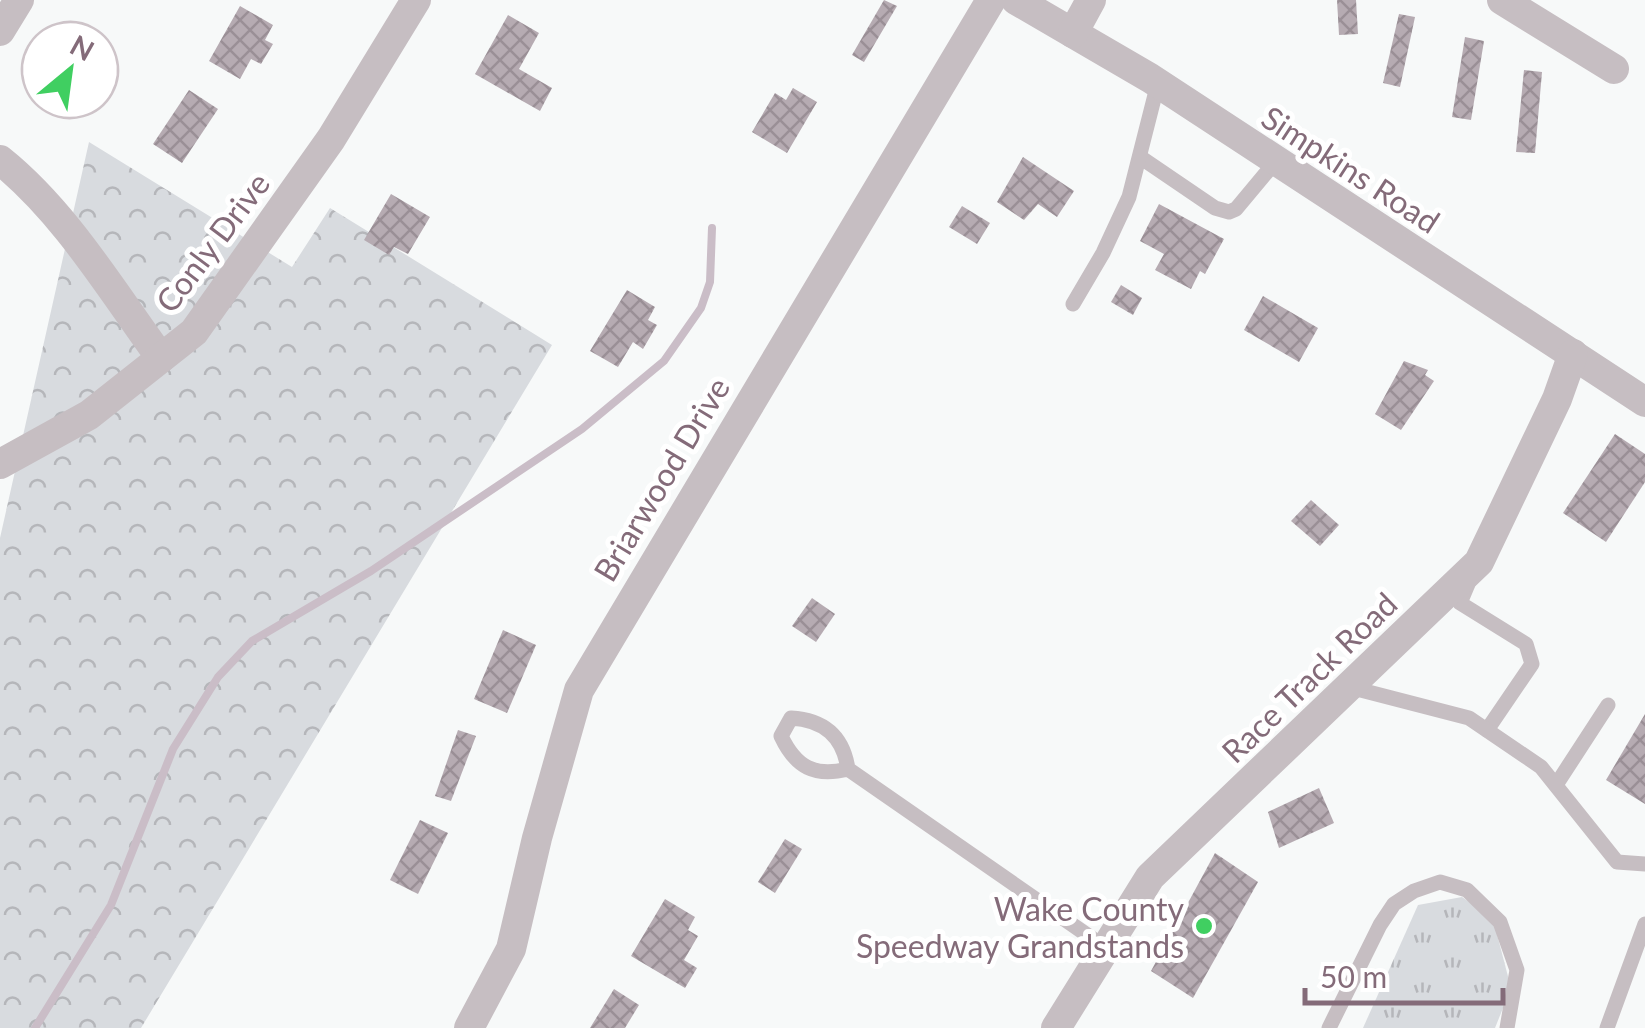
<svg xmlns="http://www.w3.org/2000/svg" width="1645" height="1028" font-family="Lato,sans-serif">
  <defs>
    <pattern id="grass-tufts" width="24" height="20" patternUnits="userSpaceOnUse" patternTransform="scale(2.5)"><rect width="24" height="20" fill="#d8dbdf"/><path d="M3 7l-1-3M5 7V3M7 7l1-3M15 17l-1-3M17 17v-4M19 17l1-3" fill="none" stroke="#b5b6ba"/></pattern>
    <pattern id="forest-crowns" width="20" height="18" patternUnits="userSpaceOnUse" patternTransform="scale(2.5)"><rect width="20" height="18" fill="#d8dbdf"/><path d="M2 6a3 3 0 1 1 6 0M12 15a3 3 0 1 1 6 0" fill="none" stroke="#b5b6ba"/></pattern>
    <pattern id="building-cross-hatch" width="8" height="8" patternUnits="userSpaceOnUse" patternTransform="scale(2.5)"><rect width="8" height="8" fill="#b6abb2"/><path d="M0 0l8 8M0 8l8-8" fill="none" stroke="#9a8f96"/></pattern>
  </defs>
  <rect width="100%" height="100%" fill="#f7f9f9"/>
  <polygon fill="url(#grass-tufts)" points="1462,897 1493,919 1511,988 1495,1028 1363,1028 1418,905"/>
  <polygon fill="url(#forest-crowns)" points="89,142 292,267 330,208 552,345 141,1028 0,1028 0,538"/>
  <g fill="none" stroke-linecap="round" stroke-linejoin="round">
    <polyline stroke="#cabdc7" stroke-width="8" points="35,1028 111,905 173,749 218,677 252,641 371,571 582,429 664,361 701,308 710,282 712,228"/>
  </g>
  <g fill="url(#building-cross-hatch)">
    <polygon points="884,0 897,6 864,62 852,55"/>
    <polygon points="1337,0 1356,0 1358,34 1339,35"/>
    <polygon points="240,6 273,25 265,40 273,44 261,64 251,59 240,79 209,61"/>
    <polygon points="1399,14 1415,17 1400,87 1383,83"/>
    <polygon points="508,15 539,33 519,69 552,88 540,111 475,74"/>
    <polygon points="1465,37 1484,41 1471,120 1452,117"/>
    <polygon points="1524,70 1542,72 1535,153 1516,152"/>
    <polygon points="793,88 817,102 787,153 752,132 775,93 786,100"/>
    <polygon points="189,90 218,109 182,163 153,144"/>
    <polygon points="1023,157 1074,191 1057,217 1038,204 1024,220 997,202"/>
    <polygon points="391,194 430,217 408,254 394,247 389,255 364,240"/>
    <polygon points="1159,204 1224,239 1205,274 1200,271 1191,289 1155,270 1164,254 1140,241"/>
    <polygon points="962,206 990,223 977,244 949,227"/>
    <polygon points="1121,285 1142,298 1133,315 1111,302"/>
    <polygon points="627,290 655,307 648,320 657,325 643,349 633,342 618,367 590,351"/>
    <polygon points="1263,296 1318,328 1299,362 1244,330"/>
    <polygon points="1404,361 1428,370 1425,375 1434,381 1401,430 1375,414"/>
    <polygon points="1615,434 1645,454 1645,482 1606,542 1563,513"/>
    <polygon points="1311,500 1339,525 1320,546 1291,521"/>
    <polygon points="812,598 835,614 816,642 792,626"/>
    <polygon points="503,630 536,645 507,713 474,699"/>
    <polygon points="1645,714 1645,804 1606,780"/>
    <polygon points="458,730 476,736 451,801 435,796"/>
    <polygon points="1319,788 1334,823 1279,848 1268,812"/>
    <polygon points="420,820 448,833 418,894 390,880"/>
    <polygon points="785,839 802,849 775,893 758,882"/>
    <polygon points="1215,853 1258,882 1193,998 1151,971"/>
    <polygon points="665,899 695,917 688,930 698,936 684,960 697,968 685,988 631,956"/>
    <polygon points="614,989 639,1005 625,1028 590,1028"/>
  </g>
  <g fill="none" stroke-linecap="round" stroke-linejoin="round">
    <g stroke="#c6bec2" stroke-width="15">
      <polyline points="1140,157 1215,208 1229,212 1236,209 1276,161"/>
      <polyline points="1073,304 1103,253 1129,197 1158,83"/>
      <polyline points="1468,584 1460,603 1526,644 1532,664 1487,730"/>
      <polyline points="1349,687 1469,718 1541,767 1617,862 1645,864"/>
      <path d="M 848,769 C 815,777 796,768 781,736 L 791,718 C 824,720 843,736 848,769 L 1106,948"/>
      <polyline points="1556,785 1608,705"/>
      <polyline points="1329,1028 1380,925 1394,904 1414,891 1440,882 1467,890 1500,922 1517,970 1507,1028"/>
      <polyline points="1607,1028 1645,924"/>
    </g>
    <g stroke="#c6bec2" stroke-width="30">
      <polyline points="1016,0 1150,78 1645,402"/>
      <polyline points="1502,0 1614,69"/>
      <polyline points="0,31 19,0"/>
      <polyline points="1073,33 1091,0"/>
      <path d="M 0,160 C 65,212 112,291 161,358"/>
      <polyline points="0,464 89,415 194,332 331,139 416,0"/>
      <polyline points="469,1028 511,949 537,838 579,690 991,0"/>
      <polyline points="1056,1028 1150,877 1479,562 1557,399 1573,354"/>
    </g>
  </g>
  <circle fill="#40cf61" stroke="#fff" stroke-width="4" cx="1204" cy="926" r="10"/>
  <g text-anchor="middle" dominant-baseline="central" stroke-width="10" stroke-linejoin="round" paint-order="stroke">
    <g font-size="32" fill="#846b79" stroke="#fff">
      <text transform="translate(1351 169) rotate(33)">Simpkins Road</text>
      <text transform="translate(212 242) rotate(-53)">Conly Drive</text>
      <text transform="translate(661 479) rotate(-59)">Briarwood Drive</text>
      <text transform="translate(1309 677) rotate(-44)">Race Track Road</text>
    </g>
    <g font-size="32" fill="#846b79" stroke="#fff" text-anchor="end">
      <text x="1184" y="908">Wake County<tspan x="1184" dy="37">Speedway Grandstands</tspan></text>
    </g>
  </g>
  <g transform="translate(70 70) rotate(29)"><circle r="48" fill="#ffffff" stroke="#cec4c9" stroke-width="2.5"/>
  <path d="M0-8L18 38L0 25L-18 38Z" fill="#40cf61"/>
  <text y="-15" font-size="28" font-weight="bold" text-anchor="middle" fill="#846b79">N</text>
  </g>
  <path d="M1305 988v15h198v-15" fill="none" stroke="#846b79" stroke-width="5"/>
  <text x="1320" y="988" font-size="30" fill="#846b79" stroke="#ffffff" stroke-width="8" paint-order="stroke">50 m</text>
</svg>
